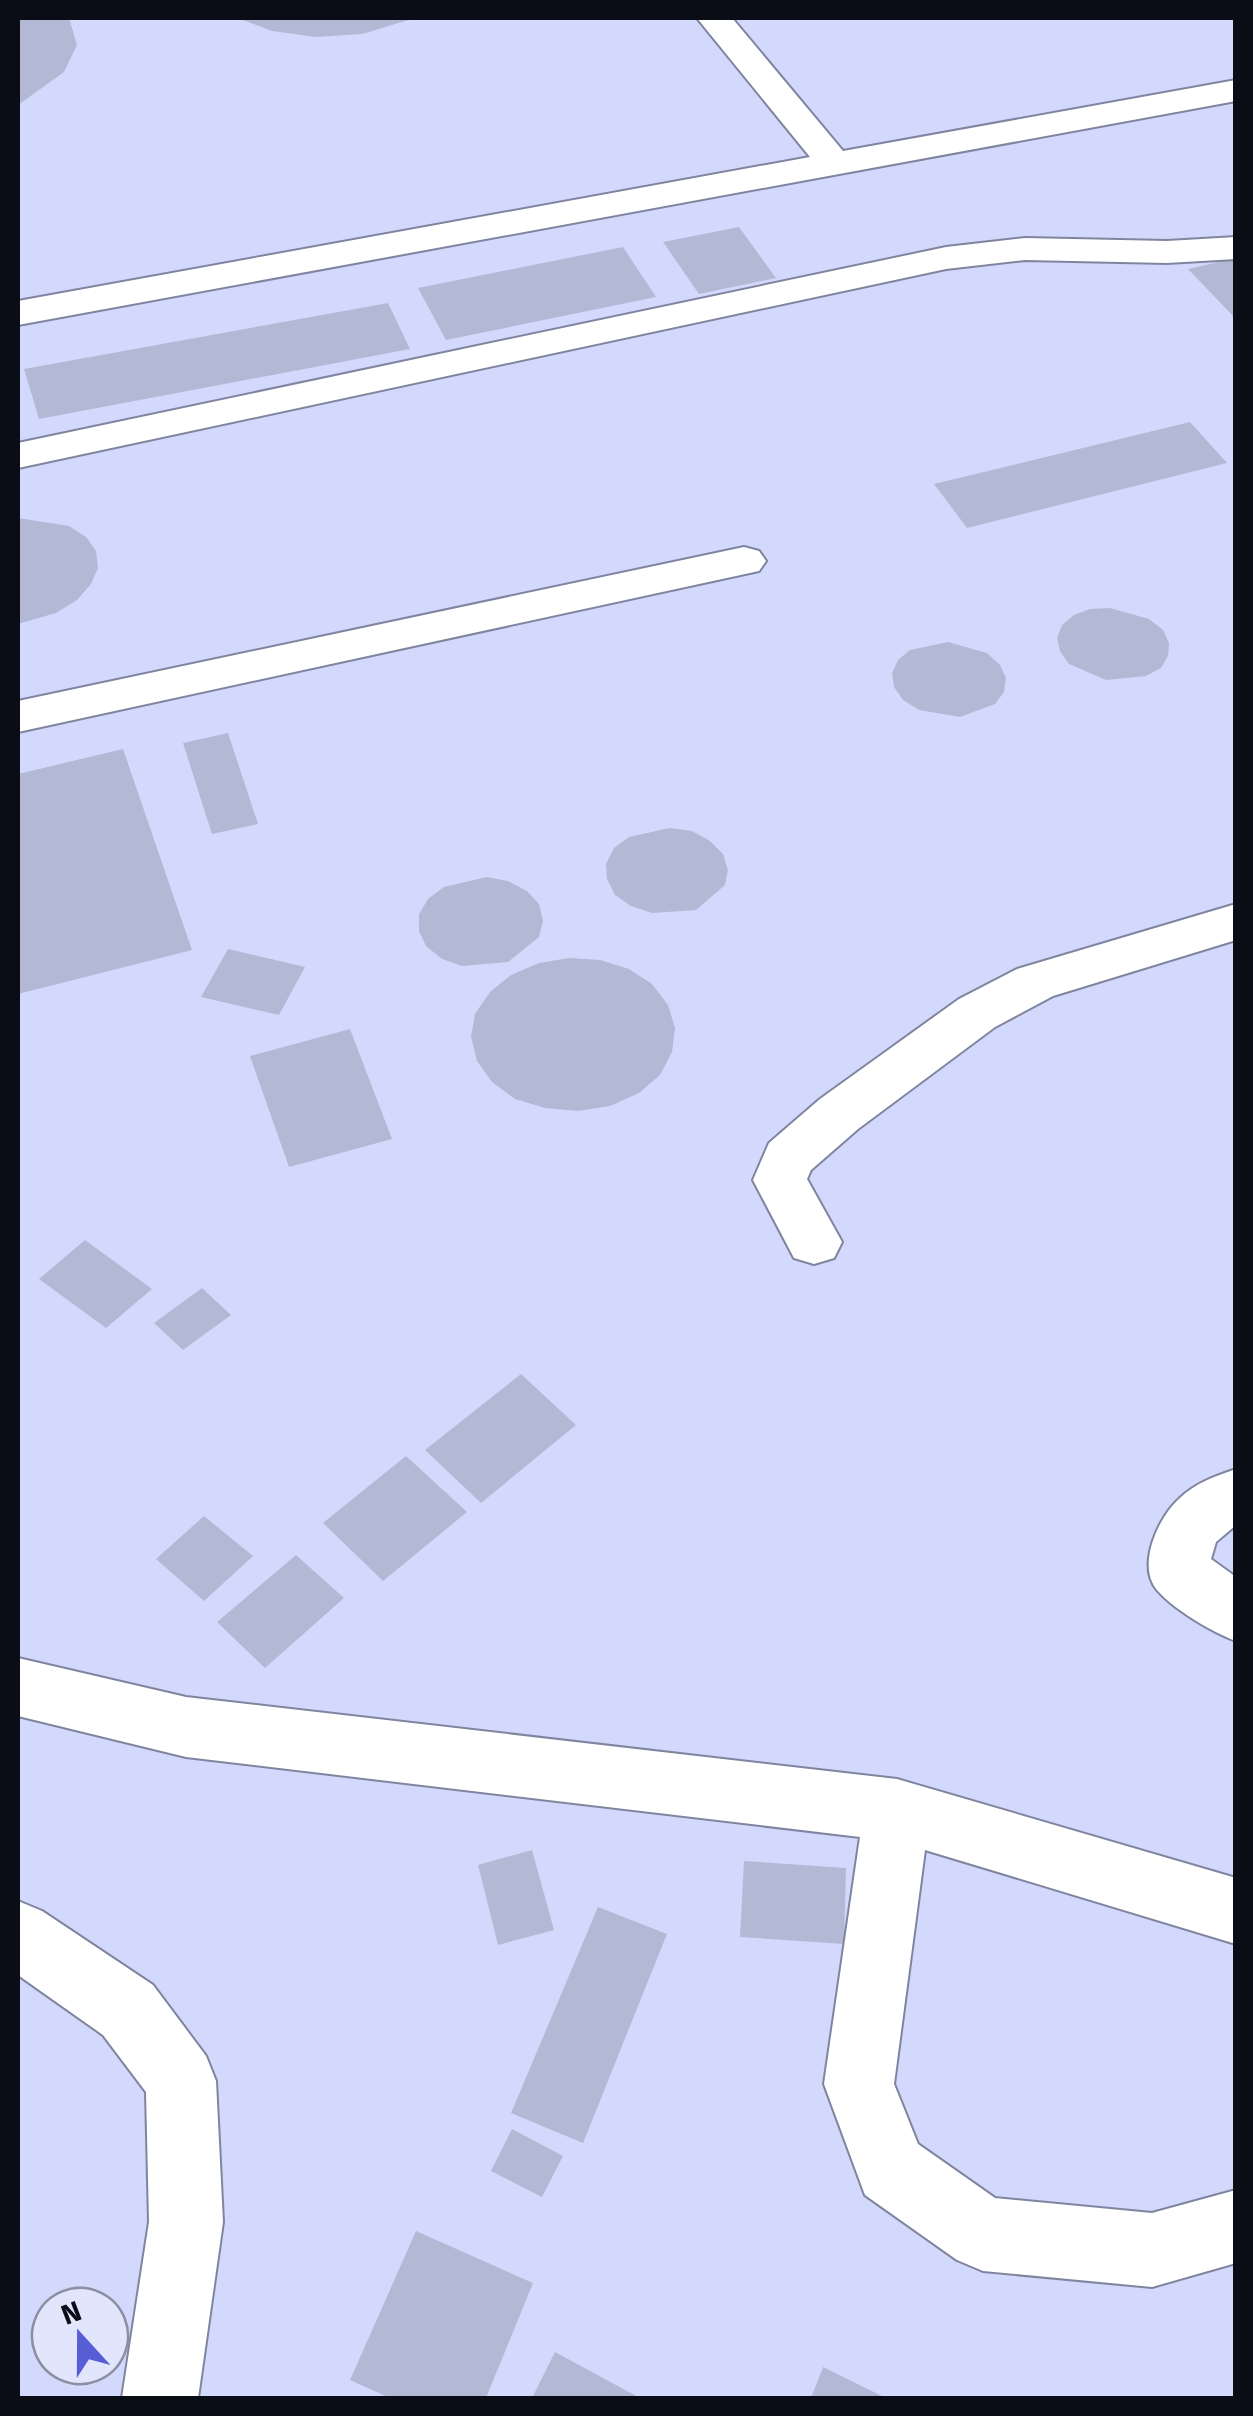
<svg xmlns="http://www.w3.org/2000/svg" width="1253" height="2416" font-family="'Fira Sans',sans-serif">
  <rect width="100%" height="100%" fill="#e1e6fd"/>
  <path fill="#d2d9fd" fill-rule="evenodd" d="M 18,18 L 1235,18 L 1235,2398 L 18,2398 ZM 50,2306 L 110,2306 L 110,2366 L 50,2366 Z"/>
  <g fill="#b3b9d5">
    <polygon points="18,18 69,18 77,45 64,72 18,105"/>
    <polygon points="238,18 415,18 362,34 316,37 272,31"/>
    <polygon points="739,227 776,278 699,294 663,242"/>
    <polygon points="623,247 656,297 446,340 418,288"/>
    <polygon points="1236,258 1236,319 1188,269"/>
    <polygon points="388,303 410,349 39,419 24,369"/>
    <polygon points="1190,422 1227,463 967,528 934,484"/>
    <polygon points="18,518 69,526 86,537 96,551 98,568 91,584 77,600 56,613 18,624"/>
    <polygon points="1110,608 1149,619 1163,630 1169,643 1168,656 1161,668 1146,676 1106,680 1069,664 1060,651 1057,638 1062,625 1074,615 1090,609"/>
    <polygon points="948,642 987,653 1000,665 1006,678 1004,692 995,704 960,717 919,710 903,700 894,687 892,673 898,660 910,650"/>
    <polygon points="228,733 258,824 212,834 183,743"/>
    <polygon points="123,749 192,950 18,994 18,774"/>
    <polygon points="670,828 692,831 710,841 723,854 728,870 725,885 696,910 652,913 631,906 615,895 607,879 606,864 614,848 629,837"/>
    <polygon points="487,877 508,881 527,891 539,904 543,921 539,937 508,962 462,966 442,959 426,946 419,931 419,914 428,899 444,887"/>
    <polygon points="228,949 305,967 279,1015 201,997"/>
    <polygon points="569,958 600,960 629,969 652,984 668,1005 675,1028 672,1052 660,1075 639,1093 610,1106 578,1111 545,1108 515,1099 492,1082 477,1061 471,1037 475,1014 490,992 511,975 539,963"/>
    <polygon points="350,1029 392,1139 289,1167 250,1056"/>
    <polygon points="85,1240 152,1289 106,1328 39,1279"/>
    <polygon points="202,1288 231,1315 183,1350 154,1323"/>
    <polygon points="521,1374 576,1425 481,1503 425,1450"/>
    <polygon points="406,1456 467,1512 383,1581 323,1523"/>
    <polygon points="204,1516 253,1556 204,1601 156,1559"/>
    <polygon points="296,1555 344,1598 265,1668 217,1622"/>
    <polygon points="532,1850 554,1930 498,1945 478,1865"/>
    <polygon points="744,1861 846,1868 844,1944 740,1937"/>
    <polygon points="598,1907 667,1934 583,2143 511,2113"/>
    <polygon points="512,2129 563,2156 542,2197 491,2171"/>
    <polygon points="416,2231 533,2283 486,2398 390,2398 350,2380"/>
    <polygon points="555,2352 640,2398 532,2398"/>
    <polygon points="823,2367 886,2398 811,2398"/>
  </g>
  <g fill="none" stroke-linecap="round" stroke-linejoin="round">
    <g stroke="#80859f" stroke-width="4">
      <g id="minor">
        <polygon points="697,18 732,18 843,151 1236,80 1236,101 18,325 18,301 810,157"/>
        <polygon points="1236,237 1236,259 1167,263 1025,260 946,269 18,468 18,443 946,247 1025,238 1167,241"/>
        <polygon points="744,547 759,551 766,561 759,571 18,732 18,701"/>
        <polygon points="1236,904 1236,940 1053,996 995,1027 858,1129 811,1170 807,1179 842,1242 834,1258 814,1264 794,1258 753,1180 769,1143 820,1099 959,999 1017,969"/>
        <path d="M 1236,1469 L 1236,1525 L 1216,1542 L 1211,1559 L 1236,1577 L 1236,1641 C 1212,1632 1173,1609 1157,1590 C 1136,1565 1159,1516 1180,1498 C 1195,1483 1216,1476 1236,1469 Z"/>
        <polygon points="18,1658 186,1697 897,1779 1236,1878 1236,1944 925,1850 894,2084 918,2144 995,2198 1152,2213 1236,2190 1236,2263 1152,2287 983,2271 957,2260 865,2195 824,2084 860,1837 186,1757 18,1716"/>
        <polygon points="18,1901 42,1911 153,1985 206,2056 216,2081 223,2222 198,2398 122,2398 149,2222 146,2092 103,2035 18,1975"/>
      </g>
    </g>
    <use href="#minor" fill="#fff" fill-rule="evenodd"/>
  </g>
  <rect width="1253" height="2416" fill="none" stroke="#0b0d16" stroke-width="40"/>
  <g transform="translate(80 2336) rotate(339)"><circle r="48" fill="#e1e6fd" stroke="#8b8fa1" stroke-width="2.5"/>
  <path d="M0-8L18 38L0 25L-18 38Z" fill="#575dd4"/>
  <text y="-15" font-size="28" font-weight="bold" text-anchor="middle" fill="#0b0d16">N</text>
  </g>
</svg>
